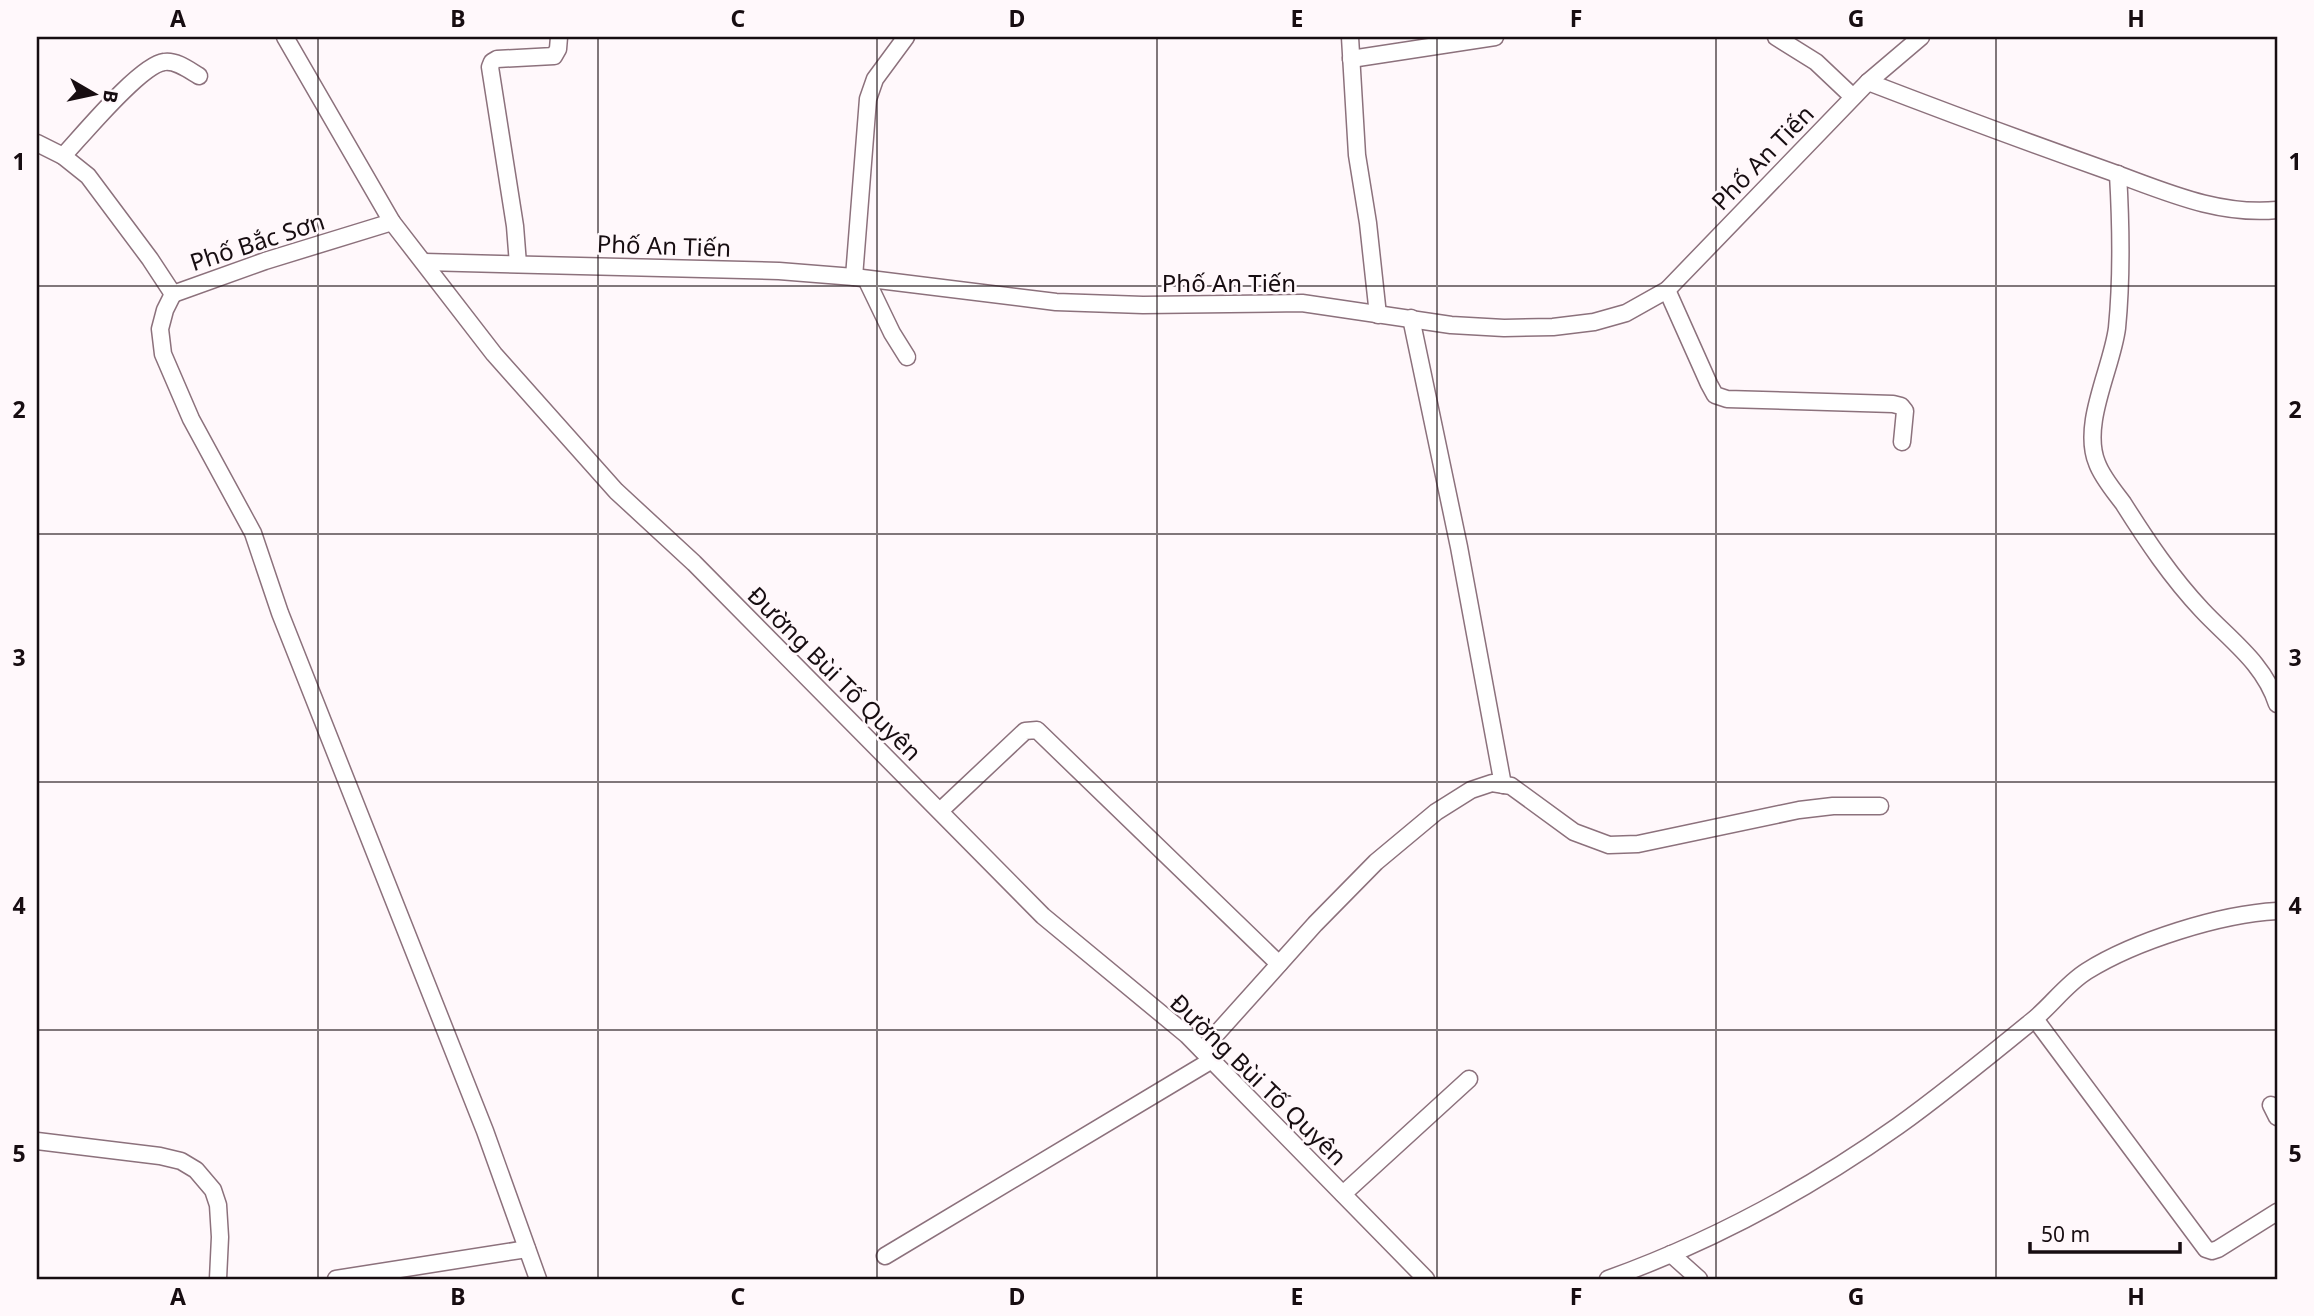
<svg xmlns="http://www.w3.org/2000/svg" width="2314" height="1316" font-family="'Noto Sans',sans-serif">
  <rect width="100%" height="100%" fill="#fff8fb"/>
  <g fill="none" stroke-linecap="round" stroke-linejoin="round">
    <g stroke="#8c717c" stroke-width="19">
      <g id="minor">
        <polyline points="285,37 392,222 494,354 616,491 694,563 1043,916 1187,1035 1426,1279"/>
        <polyline points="1350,37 1357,155 1368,223 1378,315"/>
        <polyline points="1776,37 1816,62 1853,97"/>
        <polyline points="1351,59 1495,37"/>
        <path d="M 1868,82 C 1946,112 2024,141 2103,169 C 2160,189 2215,216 2277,210"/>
        <polyline points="37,143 63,156 88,176 150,259 173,294"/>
        <path d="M 63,156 C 81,137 140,65 164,62 C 176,60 189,70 199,76"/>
        <path d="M 2118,174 C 2121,225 2122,277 2117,328 C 2112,368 2081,424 2097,463 C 2102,477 2114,491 2123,503 C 2147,541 2171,577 2202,610 C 2230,640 2264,663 2277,704"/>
        <polyline points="424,262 779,271 854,277 1056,302 1143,305 1302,303 1451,325 1504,328 1553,327 1594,322 1626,313 1667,290 1868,82 1921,37"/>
        <polyline points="518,264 515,226 490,67 492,62 497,59 554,56 558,49 559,37"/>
        <polyline points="854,277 868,99 875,79 906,37"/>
        <polyline points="866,279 892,333 907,357"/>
        <polyline points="1667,290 1709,384 1715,395 1727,399 1893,404 1901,406 1905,411 1902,442"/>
        <polyline points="173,294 165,310 160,329 163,354 191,419 253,533 280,613 485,1131 538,1279"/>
        <polyline points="173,294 265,261 392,222"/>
        <polyline points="1411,318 1459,547 1503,785"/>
        <polyline points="940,811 1025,731 1037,730 1279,964"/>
        <polyline points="2035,1019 2206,1249 2212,1251 2218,1249 2277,1212"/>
        <polyline points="1202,1050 1315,924 1376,862 1436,812 1471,790 1492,783 1511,786 1574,832 1609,845 1638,844 1799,810 1833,806 1880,806"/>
        <polyline points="2271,1105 2277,1117"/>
        <polyline points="37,1141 160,1156 181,1161 196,1170 213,1190 218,1205 220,1237 218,1279"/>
        <polyline points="1343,1194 1469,1079"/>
        <polyline points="1671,1254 1699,1279"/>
        <polyline points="885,1256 1212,1060"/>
        <polyline points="336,1279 527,1249"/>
        <path d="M 1608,1279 C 1711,1242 1809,1189 1898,1126 C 1944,1093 1988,1057 2032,1021 C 2051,1006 2066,984 2087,971 C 2135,941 2220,914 2277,911"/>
      </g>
    </g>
    <use href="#minor" stroke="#fff" stroke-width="16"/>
  </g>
  <path fill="none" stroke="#170d11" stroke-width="2" stroke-opacity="0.55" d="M 318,37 L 318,1279M 598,37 L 598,1279M 877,37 L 877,1279M 1157,37 L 1157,1279M 1437,37 L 1437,1279M 1716,37 L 1716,1279M 1996,37 L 1996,1279M 37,286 L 2277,286M 37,534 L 2277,534M 37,782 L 2277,782M 37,1030 L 2277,1030"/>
  <g text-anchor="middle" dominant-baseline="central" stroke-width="5" stroke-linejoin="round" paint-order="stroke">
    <g font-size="24" fill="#170d11" stroke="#fff8fb">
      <text transform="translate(1762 157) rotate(-46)">Phố An Tiến</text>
      <text transform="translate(257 241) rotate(-18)">Phố Bắc Sơn</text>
      <text transform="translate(664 245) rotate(2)">Phố An Tiến</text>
      <text x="1229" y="282">Phố An Tiến</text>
      <text transform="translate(835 673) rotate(45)">Đường Bùi Tố Quyên</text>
      <text transform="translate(1259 1079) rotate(44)">Đường Bùi Tố Quyên</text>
    </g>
  </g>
  <rect width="2314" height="1316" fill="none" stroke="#fff8fb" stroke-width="77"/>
  <g transform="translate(94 94) rotate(99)" stroke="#fff8fb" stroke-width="5" paint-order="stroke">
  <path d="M0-5L12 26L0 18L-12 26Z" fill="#170d11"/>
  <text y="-10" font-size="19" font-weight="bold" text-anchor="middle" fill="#170d11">B</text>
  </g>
  <path d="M2030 1242v10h150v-10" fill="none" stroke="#170d11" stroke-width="3.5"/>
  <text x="2041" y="1242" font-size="21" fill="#170d11" stroke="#fff8fb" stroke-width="5" paint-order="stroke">50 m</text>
  <rect x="38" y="38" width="2238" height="1240" fill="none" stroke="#170d11" stroke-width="2.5"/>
  <g font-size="23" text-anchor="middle" font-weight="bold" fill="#170d11">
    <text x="178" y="27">A</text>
    <text x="458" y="27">B</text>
    <text x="738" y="27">C</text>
    <text x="1017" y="27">D</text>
    <text x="1297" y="27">E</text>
    <text x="1576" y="27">F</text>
    <text x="1856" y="27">G</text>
    <text x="2136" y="27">H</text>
    <text x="19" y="170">1</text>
    <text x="2295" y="170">1</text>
    <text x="19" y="418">2</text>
    <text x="2295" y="418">2</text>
    <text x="19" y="666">3</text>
    <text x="2295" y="666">3</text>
    <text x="19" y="914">4</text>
    <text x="2295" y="914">4</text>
    <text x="19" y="1162">5</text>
    <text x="2295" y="1162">5</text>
    <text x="178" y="1305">A</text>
    <text x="458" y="1305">B</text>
    <text x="738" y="1305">C</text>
    <text x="1017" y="1305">D</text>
    <text x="1297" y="1305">E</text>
    <text x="1576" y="1305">F</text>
    <text x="1856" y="1305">G</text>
    <text x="2136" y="1305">H</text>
  </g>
</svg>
